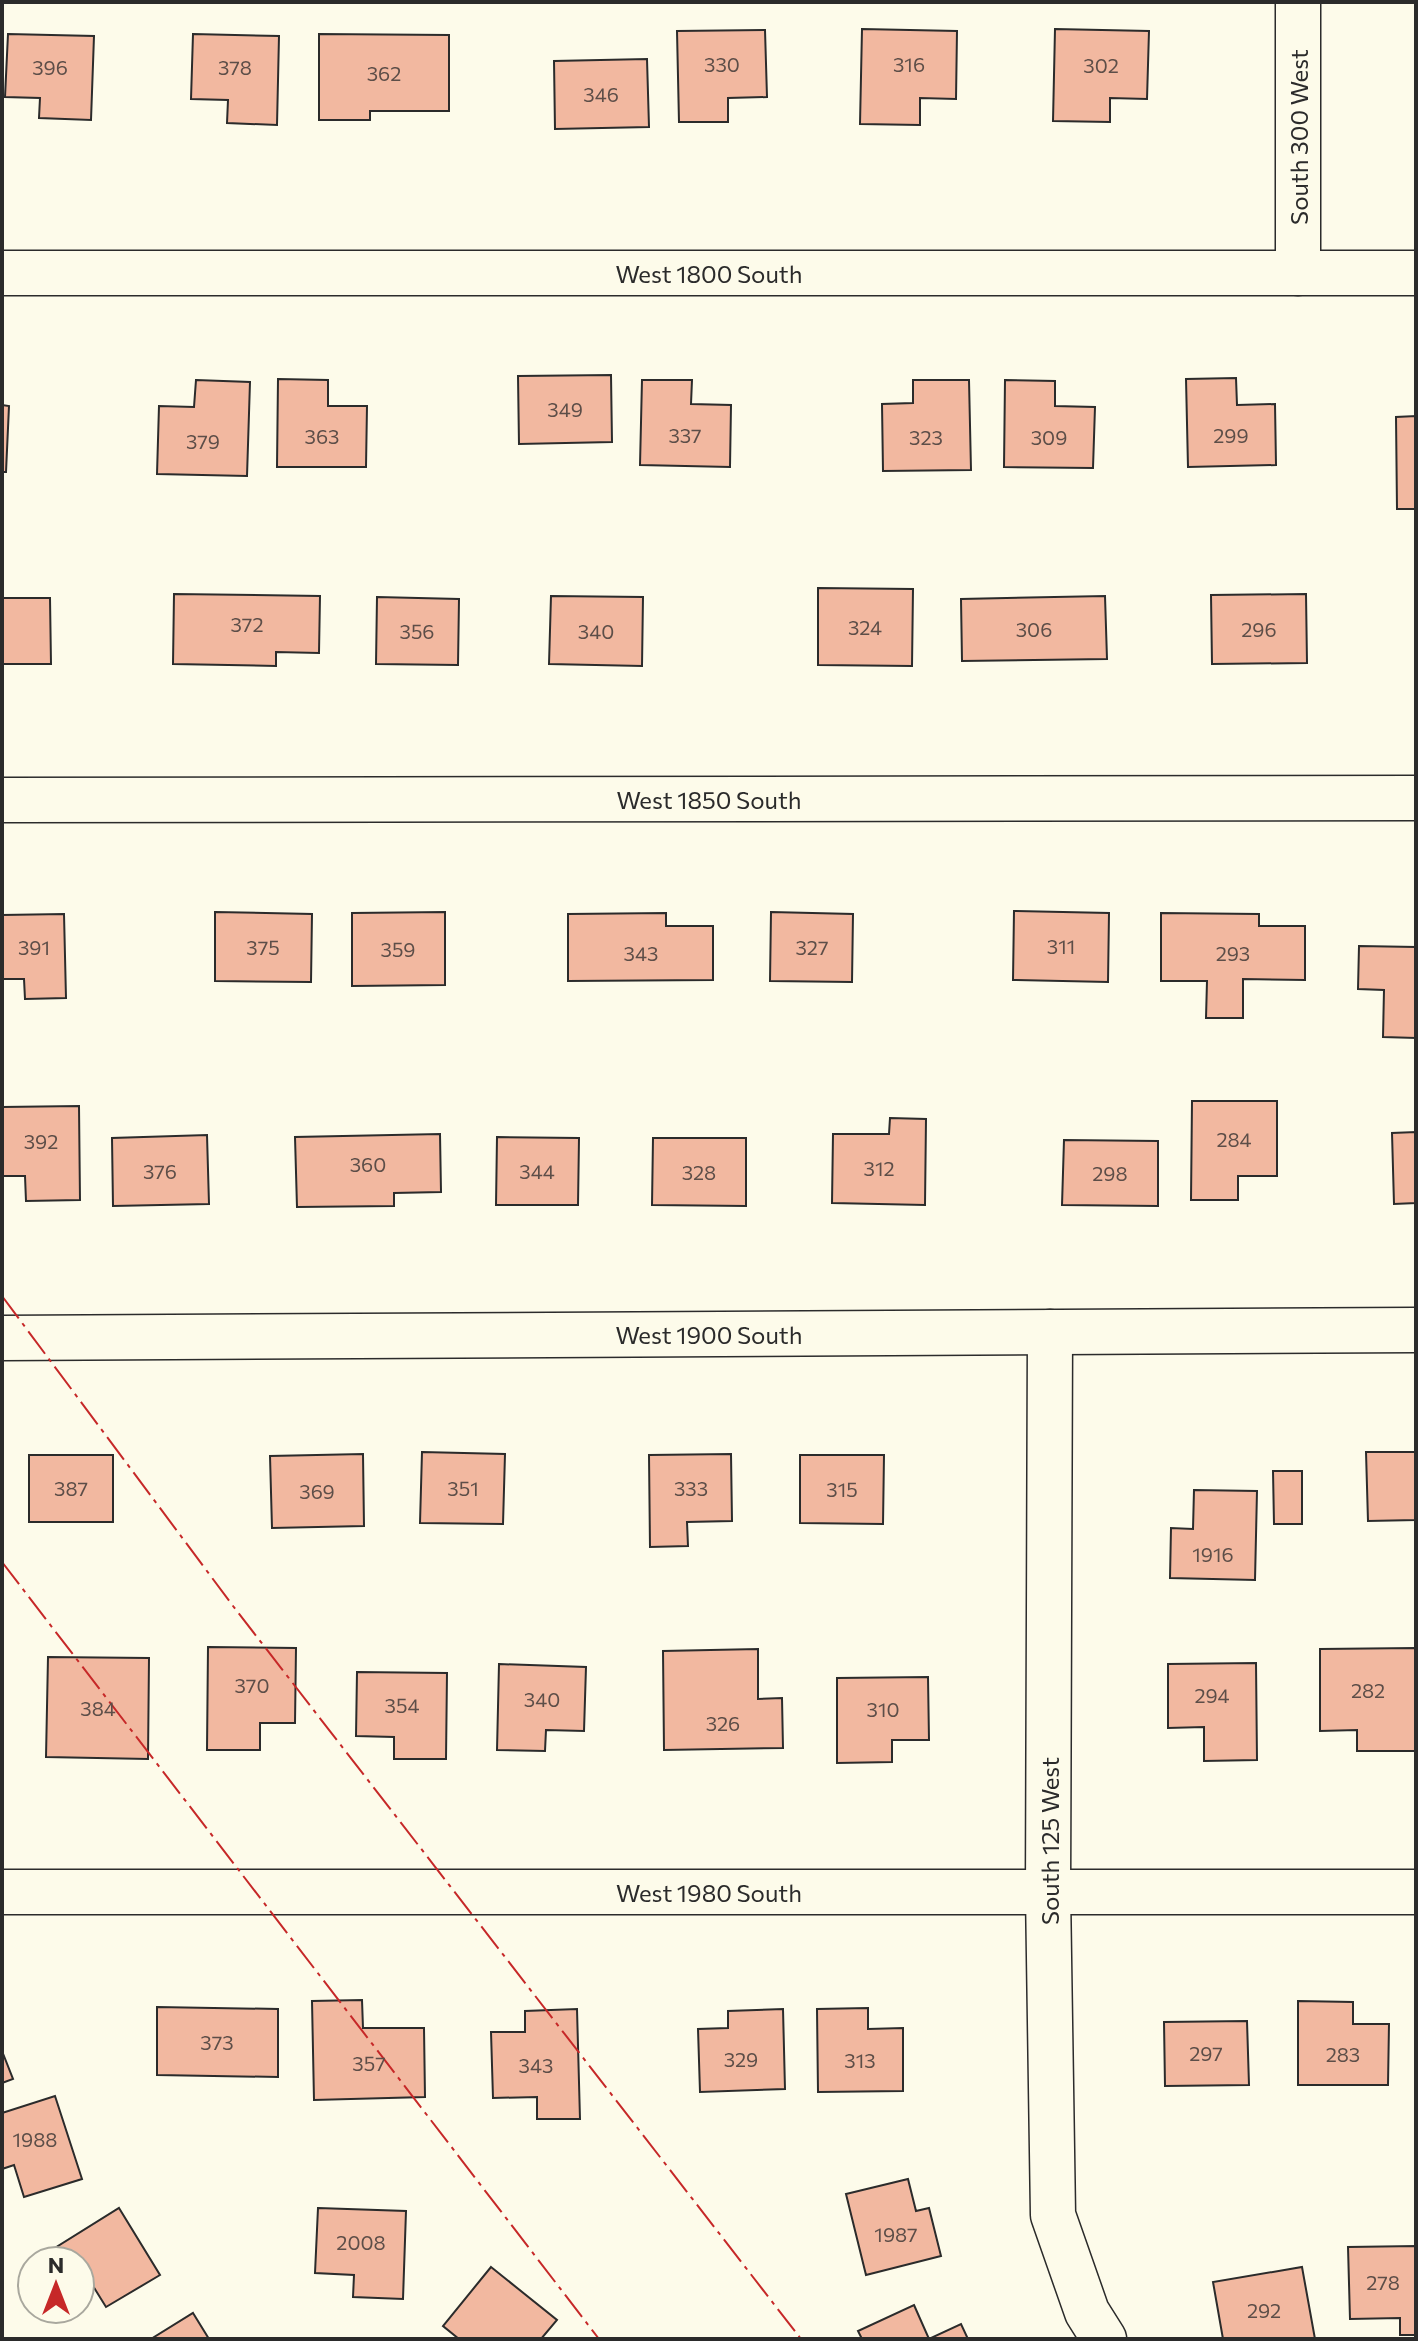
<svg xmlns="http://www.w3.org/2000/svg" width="1418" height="2341" font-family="Commissioner,sans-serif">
  <rect width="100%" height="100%" fill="#fdfbea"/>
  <g fill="#f2b8a0" stroke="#2b2b2b" stroke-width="2">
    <polygon points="862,29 957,31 956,99 920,98 920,125 860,124"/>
    <polygon points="1055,29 1149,31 1147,99 1110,98 1110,122 1053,121"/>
    <polygon points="765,30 767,97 728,98 728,122 679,122 677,31"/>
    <polygon points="8,34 94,36 91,120 39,118 40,98 5,97"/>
    <polygon points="193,34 279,36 277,125 227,123 228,100 191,99"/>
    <polygon points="319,34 449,35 449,111 370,111 370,120 319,120"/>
    <polygon points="647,59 649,127 555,129 554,61"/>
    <polygon points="611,375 612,442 519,444 518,376"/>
    <polygon points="1236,378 1237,405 1275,404 1276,465 1188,467 1186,379"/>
    <polygon points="278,379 328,380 328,406 367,406 366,467 277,467"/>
    <polygon points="196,380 250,382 247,476 157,474 159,406 194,407"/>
    <polygon points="642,380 692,380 691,404 731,405 730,467 640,465"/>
    <polygon points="913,380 969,380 971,470 883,471 882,404 913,403"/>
    <polygon points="1005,380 1055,381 1055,406 1095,407 1093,468 1004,467"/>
    <polygon points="2,405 9,406 6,472 2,472"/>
    <polygon points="1416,416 1416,509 1397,509 1396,417"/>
    <polygon points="818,588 913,589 912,666 818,665"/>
    <polygon points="174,594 320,596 319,653 276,652 276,666 173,664"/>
    <polygon points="1306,594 1307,663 1212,664 1211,595"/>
    <polygon points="551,596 643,597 642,666 549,664"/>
    <polygon points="1105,596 1107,659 962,661 961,599"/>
    <polygon points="377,597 459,599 458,665 376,664"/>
    <polygon points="2,598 50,598 51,664 2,664"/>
    <polygon points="1014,911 1109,913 1108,982 1013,980"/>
    <polygon points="215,912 312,914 311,982 215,981"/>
    <polygon points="445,912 445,985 352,986 352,913"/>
    <polygon points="771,912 853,914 852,982 770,981"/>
    <polygon points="666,913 666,926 713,926 713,980 568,981 568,914"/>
    <polygon points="1161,913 1259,914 1259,926 1305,926 1305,980 1243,979 1243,1018 1206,1018 1207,981 1161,981"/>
    <polygon points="64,914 66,998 25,999 24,979 2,979 2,915"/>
    <polygon points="1359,946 1416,947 1416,1038 1383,1037 1384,990 1358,989"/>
    <polygon points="1192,1101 1277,1101 1277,1176 1238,1176 1238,1200 1191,1200"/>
    <polygon points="79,1106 80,1200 26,1201 25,1176 2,1176 2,1107"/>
    <polygon points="890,1118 926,1119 925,1205 832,1203 833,1134 889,1134"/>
    <polygon points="1416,1132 1416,1203 1394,1204 1392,1133"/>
    <polygon points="440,1134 441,1192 394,1193 394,1206 297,1207 295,1137"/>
    <polygon points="207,1135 209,1204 113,1206 112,1138"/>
    <polygon points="497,1137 579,1138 578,1205 496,1205"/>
    <polygon points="653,1138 746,1138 746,1206 652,1205"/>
    <polygon points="1064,1140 1158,1141 1158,1206 1062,1205"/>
    <polygon points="422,1452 505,1454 503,1524 420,1523"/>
    <polygon points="1366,1452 1416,1452 1416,1520 1368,1521"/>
    <polygon points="363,1454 364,1526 272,1528 270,1456"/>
    <polygon points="731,1454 732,1521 687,1522 688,1546 650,1547 649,1455"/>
    <rect x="29" y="1455" width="84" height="67"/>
    <polygon points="800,1455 884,1455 883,1524 800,1523"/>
    <polygon points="1273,1471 1302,1471 1302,1524 1274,1524"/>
    <polygon points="1194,1490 1257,1491 1255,1580 1170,1578 1171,1528 1193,1529"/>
    <polygon points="208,1647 296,1648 295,1723 260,1723 260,1750 207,1750"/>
    <polygon points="1415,1648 1416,1751 1357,1751 1357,1730 1320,1731 1320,1649"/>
    <polygon points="758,1649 758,1699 782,1698 783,1748 664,1750 663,1651"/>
    <polygon points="48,1657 149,1658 148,1759 46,1757"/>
    <polygon points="1256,1663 1257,1760 1204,1761 1204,1727 1168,1728 1168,1664"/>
    <polygon points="499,1664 586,1667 584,1731 546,1730 545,1751 497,1750"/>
    <polygon points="357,1672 447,1673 446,1759 394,1759 394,1737 356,1736"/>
    <polygon points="928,1677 929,1740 892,1740 892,1762 837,1763 837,1678"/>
    <polygon points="362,2000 363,2028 424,2028 425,2097 314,2100 312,2001"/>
    <polygon points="1298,2001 1353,2002 1353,2024 1389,2024 1388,2085 1298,2085"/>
    <polygon points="157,2007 278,2009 278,2077 157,2075"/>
    <polygon points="868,2008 868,2029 903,2028 903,2091 818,2092 817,2009"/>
    <polygon points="577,2009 580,2119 537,2119 537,2097 493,2098 491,2032 525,2032 525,2011"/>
    <polygon points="783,2009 785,2089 700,2092 698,2029 728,2028 728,2011"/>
    <polygon points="1247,2021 1249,2085 1165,2086 1164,2022"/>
    <polygon points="2,2051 13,2079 2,2083"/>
    <polygon points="55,2096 82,2179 24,2197 14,2165 2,2169 2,2113"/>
    <polygon points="908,2179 916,2211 929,2208 941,2256 866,2275 846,2194"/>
    <polygon points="119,2208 160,2275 106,2307 93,2286 80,2294 80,2261 46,2261 42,2256"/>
    <polygon points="318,2208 406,2211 403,2299 353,2297 354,2275 315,2273"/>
    <polygon points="1416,2246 1416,2335 1400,2335 1400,2318 1350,2319 1348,2247"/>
    <polygon points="491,2267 557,2320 541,2339 459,2339 443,2326"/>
    <polygon points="1302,2267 1315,2339 1223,2339 1213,2282"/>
    <polygon points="914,2305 929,2339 961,2324 968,2339 862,2339 858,2331"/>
    <polygon points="193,2313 209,2339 151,2339"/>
  </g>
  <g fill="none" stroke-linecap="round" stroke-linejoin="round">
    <g stroke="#2b2b2b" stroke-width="47">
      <g id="minor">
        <polyline points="2,273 1416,273"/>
        <polyline points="1298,273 1298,2"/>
        <polyline points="2,800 1416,798"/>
        <polyline points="1050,1332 1048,1892 1053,2215 1087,2312 1104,2339"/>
        <polyline points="2,1338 1416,1330"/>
        <polyline points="2,1892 1416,1892"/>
      </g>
    </g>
    <use href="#minor" stroke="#fdfbea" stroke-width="44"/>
    <g stroke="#c62828" stroke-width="2" stroke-dasharray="28 6 4 6" stroke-linecap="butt">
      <polyline points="2,1296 233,1606 801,2339"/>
      <polyline points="2,1562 599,2339"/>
    </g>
  </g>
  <g text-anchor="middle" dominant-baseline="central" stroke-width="6" stroke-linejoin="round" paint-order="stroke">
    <g font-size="20" fill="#5d4e48">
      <text x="722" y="64">330</text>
      <text x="909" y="64">316</text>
      <text x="1101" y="65">302</text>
      <text x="50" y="67">396</text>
      <text x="235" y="67">378</text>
      <text x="384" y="73">362</text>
      <text x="601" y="94">346</text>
      <text x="565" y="409">349</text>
      <text x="685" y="435">337</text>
      <text x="1231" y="435">299</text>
      <text x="322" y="436">363</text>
      <text x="926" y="437">323</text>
      <text x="1049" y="437">309</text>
      <text x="203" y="441">379</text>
      <text x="247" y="624">372</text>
      <text x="865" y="627">324</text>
      <text x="1034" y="629">306</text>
      <text x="1259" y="629">296</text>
      <text x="417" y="631">356</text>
      <text x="596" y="631">340</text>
      <text x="1061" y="946">311</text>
      <text x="34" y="947">391</text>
      <text x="263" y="947">375</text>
      <text x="812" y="947">327</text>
      <text x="398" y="949">359</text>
      <text x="641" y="953">343</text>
      <text x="1233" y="953">293</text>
      <text x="1234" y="1139">284</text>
      <text x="41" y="1141">392</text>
      <text x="368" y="1164">360</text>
      <text x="879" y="1168">312</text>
      <text x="160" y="1171">376</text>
      <text x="537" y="1171">344</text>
      <text x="699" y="1172">328</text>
      <text x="1110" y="1173">298</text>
      <text x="71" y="1488">387</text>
      <text x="463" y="1488">351</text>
      <text x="691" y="1488">333</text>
      <text x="842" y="1489">315</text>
      <text x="317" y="1491">369</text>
      <text x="1213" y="1554">1916</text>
      <text x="252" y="1685">370</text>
      <text x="1368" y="1690">282</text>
      <text x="1212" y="1695">294</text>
      <text x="542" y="1699">340</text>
      <text x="402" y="1705">354</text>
      <text x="98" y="1708">384</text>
      <text x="883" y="1709">310</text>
      <text x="723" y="1723">326</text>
      <text x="217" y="2042">373</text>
      <text x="1206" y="2053">297</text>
      <text x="1343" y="2054">283</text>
      <text x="741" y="2059">329</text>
      <text x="860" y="2060">313</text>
      <text x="369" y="2063">357</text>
      <text x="536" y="2065">343</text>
      <text x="35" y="2139">1988</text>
      <text x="896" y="2234">1987</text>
      <text x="361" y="2242">2008</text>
      <text x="1383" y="2282">278</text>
      <text x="1264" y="2310">292</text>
    </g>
    <g font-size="24" fill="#2b2b2b" stroke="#fdfbea">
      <text transform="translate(1298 137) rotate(-90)">South 300 West</text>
      <text x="709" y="273">West 1800 South</text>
      <text x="709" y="799">West 1850 South</text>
      <text x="709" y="1334">West 1900 South</text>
      <text transform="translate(1049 1841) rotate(-90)">South 125 West</text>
      <text x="709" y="1892">West 1980 South</text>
    </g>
  </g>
  <rect width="1418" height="2341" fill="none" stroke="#2b2b2b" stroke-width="8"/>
  <g transform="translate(56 2285)"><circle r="38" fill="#fdfbea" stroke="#a9a89e" stroke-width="2"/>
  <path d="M0-6L14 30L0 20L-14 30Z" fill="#c62828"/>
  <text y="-12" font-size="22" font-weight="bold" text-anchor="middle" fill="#2b2b2b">N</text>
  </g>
</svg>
